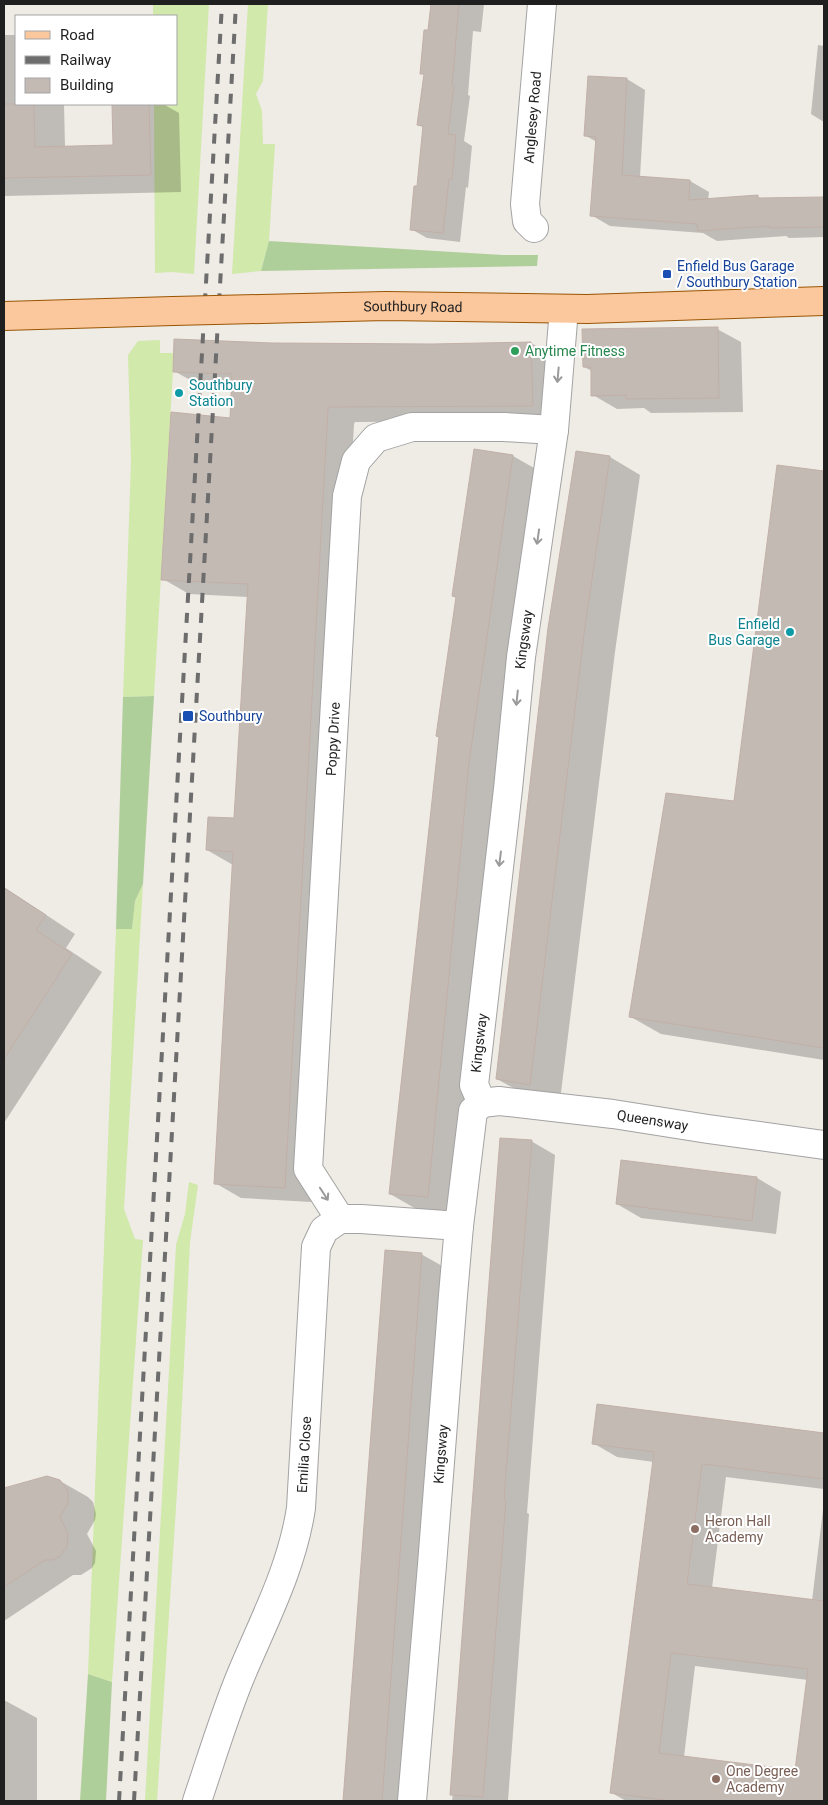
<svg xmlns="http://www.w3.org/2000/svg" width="828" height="1805" font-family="Roboto,sans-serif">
  <rect width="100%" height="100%" fill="#efebe5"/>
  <g fill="#d1e9ab">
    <polygon points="153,4 209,4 194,274 172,272 155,273 154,104 176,104 176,16 153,16"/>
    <polygon points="248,4 268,4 263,81 256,94 262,111 263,144 275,144 269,241 261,271 232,274"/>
    <polygon points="160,340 160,353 174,353 154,696 123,697 131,461 128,355 138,341"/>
    <polygon points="143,884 124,1209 135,1239 143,1240 112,1682 88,1674 116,929 132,928 135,901"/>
    <polygon points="189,1182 198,1185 190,1242 180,1445 157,1801 145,1801 176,1245 185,1214"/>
  </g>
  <g fill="#afcf9a">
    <polygon points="269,241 503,255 538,255 537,266 261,271"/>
    <polygon points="154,696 143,884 135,901 132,929 116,929 123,697"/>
    <polygon points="88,1674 112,1682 106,1801 80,1801"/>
  </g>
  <g fill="#0003" fill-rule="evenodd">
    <polygon points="432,4 484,4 481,32 473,31 468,95 470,96 464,141 472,146 468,188 466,187 460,242 427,238 411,229 418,188 424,128 419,125 425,75 421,73 429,31"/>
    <polygon points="4,35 16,35 16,104 64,104 65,147 114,146 113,104 163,104 179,113 181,192 4,196"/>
    <polygon points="818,45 824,46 824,122 811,114"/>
    <polygon points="627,79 645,90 640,177 690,181 709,192 708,200 758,197 762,199 824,198 824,237 789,238 786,236 717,241 703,233 610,226 591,215 597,142 586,136"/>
    <polygon points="717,329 741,342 743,412 651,413 644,408 617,409 593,395 592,371 584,367"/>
    <polygon points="531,343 557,358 559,421 355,422 354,424 311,1202 241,1198 215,1183 233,865 207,850 236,820 248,597 189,594 163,579 231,420 232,387 201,386 174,371 272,345 432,345"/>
    <polygon points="475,451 513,456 541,472 455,1213 418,1210 390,1194 457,598 453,596"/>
    <polygon points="610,457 640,475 615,652 560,1101 528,1096 497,1079"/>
    <polygon points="778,466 824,472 824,1060 661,1034 631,1017 735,803"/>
    <polygon points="4,887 75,934 66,948 102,972 4,1123"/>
    <polygon points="531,1141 555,1155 529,1488 527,1513 529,1514 508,1801 452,1801"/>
    <polygon points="622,1161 757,1178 781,1192 776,1234 641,1218 617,1204"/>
    <polygon points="386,1251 421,1254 451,1271 413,1801 344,1801"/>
    <path d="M 598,1405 L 824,1434 L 824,1489 L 726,1477 L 712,1588 L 812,1601 L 824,1501 L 824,1801 L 626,1801 L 612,1793 L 654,1462 L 617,1457 L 593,1443 ZM 695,1666 L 808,1680 L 796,1772 L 684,1757 Z"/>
    <polygon points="60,1481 88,1497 93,1502 96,1514 95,1520 87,1534 96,1551 95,1563 92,1568 81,1575 73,1575 4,1621 4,1517"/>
    <polygon points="4,1700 37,1718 37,1801 4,1801"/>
  </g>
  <g fill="#c4bab4" stroke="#c1b0a7" fill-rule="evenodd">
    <polygon points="431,4 459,4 452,86 454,86 448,134 456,135 452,179 449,179 443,233 410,230 414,186 417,186 423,126 417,125 424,74 420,74 424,30 428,30"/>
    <polygon points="588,76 627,78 622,175 690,180 689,200 758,195 758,198 824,197 824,227 769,228 769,226 698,231 697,224 590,216 596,137 584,136"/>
    <polygon points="4,104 34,104 35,147 113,145 112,104 149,104 151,175 4,178"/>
    <polygon points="718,327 719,398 626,399 626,395 591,396 591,367 583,367 582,329"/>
    <polygon points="174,339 272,343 432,344 531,342 533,406 329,407 328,409 285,1188 214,1184 233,852 206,850 208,817 234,818 248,584 161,580 171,412 230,418 232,374 173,372"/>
    <polygon points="474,449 513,455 469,763 428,1197 389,1194 439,737 436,736 456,597 452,596"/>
    <polygon points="576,451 610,456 584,634 530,1085 496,1079 548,628"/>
    <polygon points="777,465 824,471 824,1048 629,1017 666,793 734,801"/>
    <polygon points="4,888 46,915 36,930 72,954 4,1059"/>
    <polygon points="500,1138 532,1140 506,1474 504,1499 506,1500 483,1797 450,1795"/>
    <polygon points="621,1160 757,1177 752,1221 616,1204"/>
    <polygon points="385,1250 422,1253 382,1801 343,1801"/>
    <path d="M 597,1404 L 824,1433 L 824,1479 L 702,1464 L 687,1584 L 824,1601 L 824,1801 L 672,1801 L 610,1793 L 654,1452 L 592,1444 ZM 671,1653 L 808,1669 L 795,1770 L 659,1753 Z"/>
    <polygon points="47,1476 60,1480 68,1491 68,1504 60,1517 68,1534 67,1547 59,1557 53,1560 45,1560 4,1587 4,1488"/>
  </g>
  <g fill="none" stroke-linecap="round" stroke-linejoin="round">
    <g stroke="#a3a3a3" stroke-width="30">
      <g id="street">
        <path id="s1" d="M 534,228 L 527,221 L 525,204 L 542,4"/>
        <path id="s2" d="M 482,1103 L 474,1085 L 508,789 L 521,657 L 554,430 L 564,309"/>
        <path id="s3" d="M 482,1103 L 499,1101 L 613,1114 L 708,1129 L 824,1145"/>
        <path id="s4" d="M 340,1219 L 308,1169 L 347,496 L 356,461 L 376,438 L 412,427 L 504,427 L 554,430"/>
        <path id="s5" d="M 197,1801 C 211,1760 224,1716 241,1675 C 264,1620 292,1568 301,1508 L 316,1247 L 324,1230 L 340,1219 L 361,1219 L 459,1226"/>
        <path id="s6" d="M 412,1801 L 432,1565 L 453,1295 L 459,1226 L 473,1111 L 482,1103"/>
      </g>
    </g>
    <g stroke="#995501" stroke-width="30">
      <g id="primary">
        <path id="s7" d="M 261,309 L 386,306 L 587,309 L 824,301"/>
        <polyline points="4,316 173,311"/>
      </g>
    </g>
    <use href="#street" stroke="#fff" stroke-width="28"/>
    <use href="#primary" stroke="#fbc89e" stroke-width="28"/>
    <g stroke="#6d6d6d" stroke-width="4" stroke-dasharray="10 10" stroke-linecap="butt">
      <polyline points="119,1801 222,4"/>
      <polyline points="134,1801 236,4"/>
    </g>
    <g stroke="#995501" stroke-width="30" stroke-linecap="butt">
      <polyline id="primary-bridge" points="173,311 261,309"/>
    </g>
    <use href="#primary-bridge" stroke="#fbc89e" stroke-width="28"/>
  </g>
  <defs><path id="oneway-shaft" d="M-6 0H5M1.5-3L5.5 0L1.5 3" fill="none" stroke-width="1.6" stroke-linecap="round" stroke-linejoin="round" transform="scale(1.25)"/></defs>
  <g stroke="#9a9a9a">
    <use href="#oneway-shaft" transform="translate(558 375) rotate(95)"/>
    <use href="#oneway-shaft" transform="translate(538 537) rotate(98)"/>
    <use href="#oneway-shaft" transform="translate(517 698) rotate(96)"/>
    <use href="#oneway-shaft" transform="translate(500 859) rotate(97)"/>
    <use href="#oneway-shaft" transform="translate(324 1194) rotate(57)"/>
  </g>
  <g fill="#1a4fb4" stroke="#fff" stroke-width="2">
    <rect x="662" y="269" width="10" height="10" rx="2.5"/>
    <rect x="182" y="710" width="12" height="12" rx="2.5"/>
  </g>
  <circle fill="#2e9e5b" stroke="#fff" stroke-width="2" cx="515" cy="351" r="5"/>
  <g fill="#0f9aa8" stroke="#fff" stroke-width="2">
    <circle cx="179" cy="393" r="5"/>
    <circle cx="790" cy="632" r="5"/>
  </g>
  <g fill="#8d6e63" stroke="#fff" stroke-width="2">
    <circle cx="695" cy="1529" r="5"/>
    <circle cx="716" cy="1779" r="5"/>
  </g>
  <g text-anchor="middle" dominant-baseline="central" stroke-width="4" stroke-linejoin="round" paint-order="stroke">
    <g font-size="14" fill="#1f1f1f" stroke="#fff">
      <text stroke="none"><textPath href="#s1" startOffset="114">Anglesey Road</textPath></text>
      <text stroke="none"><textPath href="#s7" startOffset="152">Southbury Road</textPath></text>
      <text stroke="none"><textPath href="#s2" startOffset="468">Kingsway</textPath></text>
      <text stroke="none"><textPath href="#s4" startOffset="490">Poppy Drive</textPath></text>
      <text stroke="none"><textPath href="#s2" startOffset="62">Kingsway</textPath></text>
      <text stroke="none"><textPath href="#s3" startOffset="172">Queensway</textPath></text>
      <text stroke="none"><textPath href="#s5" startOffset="365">Emilia Close</textPath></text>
      <text stroke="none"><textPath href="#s6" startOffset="348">Kingsway</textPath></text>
    </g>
    <g font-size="14" fill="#164399" stroke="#fff" text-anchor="start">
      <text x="677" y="266">Enfield Bus Garage<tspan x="677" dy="16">/ Southbury Station</tspan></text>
      <text x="199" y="716">Southbury</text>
    </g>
    <g font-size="14" fill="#27864d" stroke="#fff" text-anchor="start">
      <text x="525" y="351">Anytime Fitness</text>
    </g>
    <g font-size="14" fill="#0d838f" stroke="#fff" text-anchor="start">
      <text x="189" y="385">Southbury<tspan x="189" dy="16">Station</tspan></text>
      <text x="780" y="624" text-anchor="end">Enfield<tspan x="780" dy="16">Bus Garage</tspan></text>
    </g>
    <g font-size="14" fill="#785e54" stroke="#fff" text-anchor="start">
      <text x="705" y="1521">Heron Hall<tspan x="705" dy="16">Academy</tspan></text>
      <text x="726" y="1771">One Degree<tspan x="726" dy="16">Academy</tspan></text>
    </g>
  </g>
  <rect width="828" height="1805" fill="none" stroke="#1f1f1f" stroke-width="10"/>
  <rect x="15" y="15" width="162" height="90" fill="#ffffff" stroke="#a5a5a5"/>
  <rect x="25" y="31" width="25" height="8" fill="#fbc89e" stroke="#a5a5a5"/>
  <text x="60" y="40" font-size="15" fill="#1f1f1f">Road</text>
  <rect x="25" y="56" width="25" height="8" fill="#6d6d6d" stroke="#a5a5a5"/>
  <text x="60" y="65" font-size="15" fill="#1f1f1f">Railway</text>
  <rect x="25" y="78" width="25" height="15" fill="#c4bab4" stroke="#a5a5a5"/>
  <text x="60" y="90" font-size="15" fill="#1f1f1f">Building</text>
</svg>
